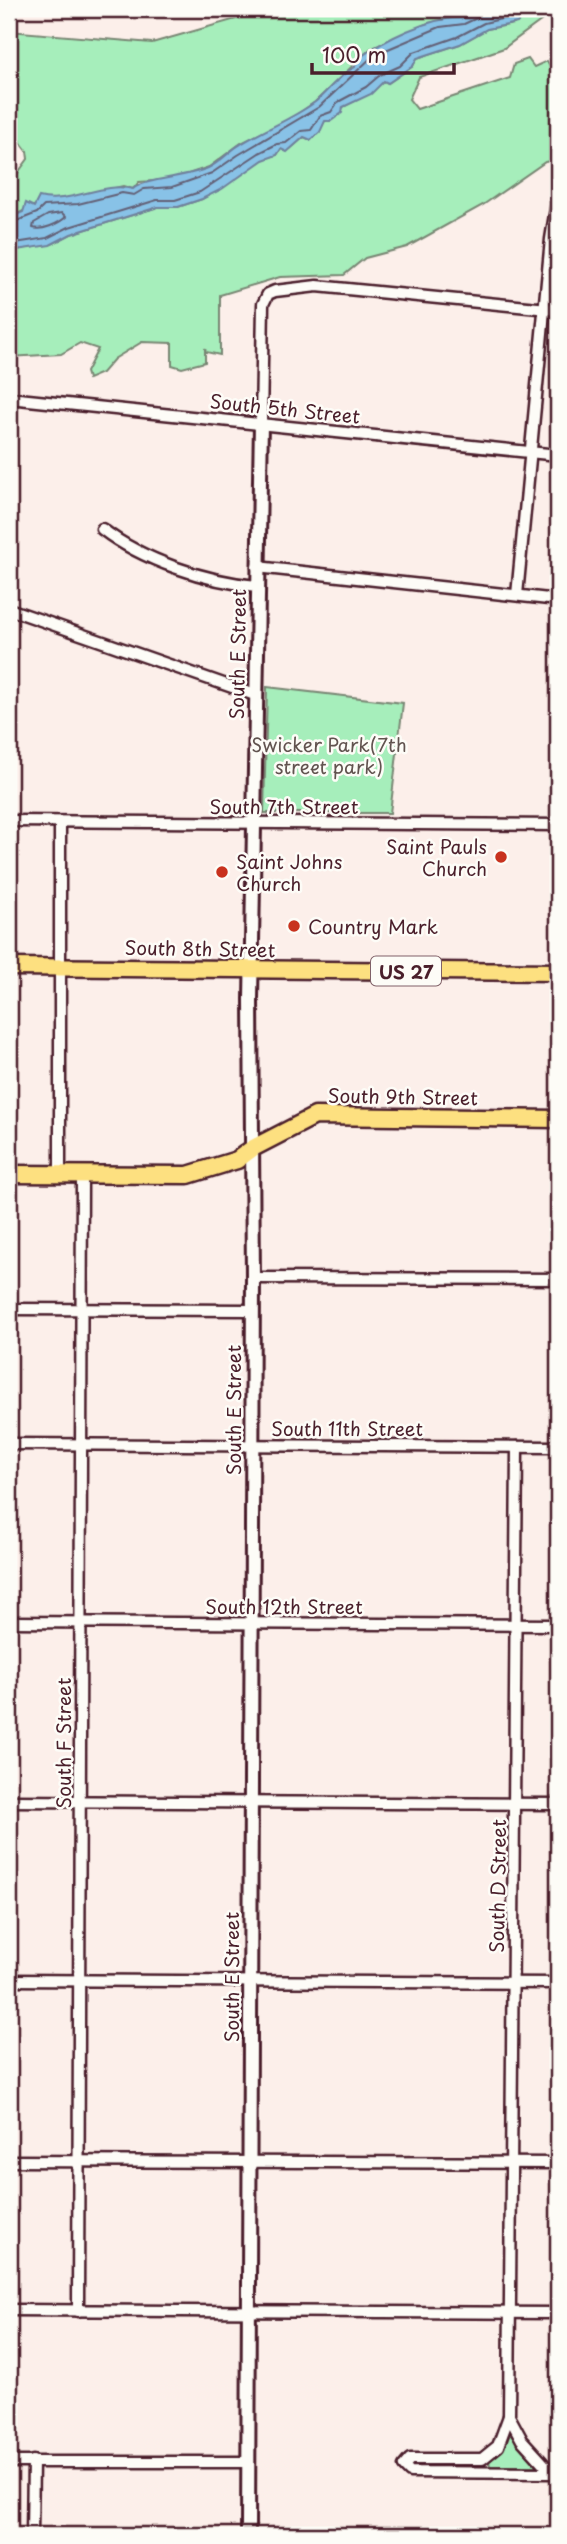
<svg xmlns="http://www.w3.org/2000/svg" width="567" height="2544" font-family="'Playpen Sans',sans-serif">
  <rect width="100%" height="100%" fill="#fcefea"/>
  <filter id="ink" filterUnits="userSpaceOnUse"><feTurbulence type="fractalNoise" baseFrequency=".0143" numOctaves="2"/><feDisplacementMap in="SourceGraphic" scale="14" xChannelSelector="R" yChannelSelector="G"/><feConvolveMatrix kernelMatrix="1 2 1 2 8 2 1 2 1" color-interpolation-filters="sRGB"/></filter>
  <g filter="url(#ink)">
    <g fill="#a6eebb" stroke="#788673" stroke-width="2">
      <polygon points="271,9 462,9 464,13 463,17 428,23 370,49 315,102 290,119 241,143 209,167 170,180 139,182 133,189 123,186 77,197 46,200 9,218 9,185 28,159 27,151 16,136 9,137 9,31 152,43"/>
      <path d="M 535,9 L 557,9 L 504,48 L 419,77 L 409,99 L 417,109 L 510,78 L 514,64 L 528,59 L 534,67 L 547,61 L 553,70 L 558,68 L 556,160 L 545,162 L 483,205 L 407,247 L 365,258 L 344,275 L 280,277 L 220,295 L 220,355 L 206,352 L 205,348 L 205,362 L 182,368 L 172,365 L 172,343 L 142,342 L 114,359 L 102,373 L 88,379 L 86,372 L 98,349 L 80,343 L 61,354 L 9,357 L 9,286 L 11,290 C 13,276 9,266 9,251 L 52,244 L 71,234 L 158,207 L 178,207 L 202,199 L 263,159 L 277,155 L 281,149 L 290,149 L 304,137 L 311,140 L 325,121 L 333,118 L 343,107 L 368,94 L 384,81 L 388,83 L 413,66 L 417,58 L 460,44 L 487,29 L 514,24 L 528,11 Z"/>
      <polygon points="267,687 403,703 390,813 264,813"/>
      <polygon points="510,2433 537,2463 536,2466 490,2466 489,2461"/>
    </g>
    <path fill="#88c2e7" stroke="#6f819c" stroke-width="2" d="M 462,9 L 467,9 L 469,14 L 479,9 L 535,9 L 528,11 L 517,23 L 487,29 L 460,44 L 417,58 L 413,66 L 388,83 L 384,81 L 371,94 L 343,107 L 342,113 L 331,121 L 325,121 L 320,132 L 311,140 L 304,137 L 287,152 L 281,149 L 277,155 L 263,160 L 222,189 L 202,199 L 178,207 L 158,207 L 71,234 L 50,245 L 9,251 L 9,218 L 23,212 L 26,203 L 34,207 L 39,197 C 69,205 103,181 133,189 C 142,179 188,177 208,168 C 222,161 231,149 241,144 C 265,129 294,118 315,102 C 328,91 340,74 355,67 L 356,60 C 385,39 427,18 463,17 Z"/>
    <g fill="none" stroke-linecap="round" stroke-linejoin="round">
      <g stroke="#636076" stroke-width="2">
        <path d="M 62,213 L 66,217 C 58,224 42,231 33,228 L 34,223 L 48,215 Z"/>
        <polyline points="9,224 37,213 44,206 78,204 122,193 134,195 144,189 172,187 212,173 238,155 319,107 374,55 440,27 464,24 479,17 482,9"/>
        <polyline points="9,244 47,238 69,227 157,200 175,200 200,192 259,153 277,144 286,143 301,131 311,130 320,116 331,112 338,102 366,87 380,75 400,66 414,52 457,37 484,23 514,16 521,9"/>
      </g>
      <g stroke="#4a1f2b" stroke-width="15">
        <g id="minor">
          <polyline points="9,398 558,455"/>
          <polyline points="261,423 263,304 268,294 275,291 317,286 558,310"/>
          <path d="M 102,529 C 142,560 207,582 257,586"/>
          <polyline points="257,567 558,600"/>
          <polyline points="517,595 551,239 558,196"/>
          <polyline points="9,609 255,695"/>
          <polyline points="9,821 558,825"/>
          <polyline points="60,1175 60,822"/>
          <polyline points="253,1278 558,1279"/>
          <polyline points="9,1309 252,1310"/>
          <polyline points="9,1444 558,1447"/>
          <polyline points="517,1447 509,2416 522,2440 552,2473"/>
          <polyline points="9,1622 558,1625"/>
          <polyline points="9,1801 558,1804"/>
          <polyline points="9,1980 558,1983"/>
          <polyline points="9,2161 558,2163"/>
          <polyline points="9,2310 558,2313"/>
          <polyline points="78,2311 82,1175"/>
          <polyline points="509,2416 498,2446 482,2459 410,2459 404,2466 410,2472 552,2473 558,2475"/>
          <polyline points="9,2462 248,2462"/>
          <polyline points="32,2535 33,2461"/>
        </g>
      </g>
      <g stroke="#4a1f2b" stroke-width="18">
        <polyline id="tertiary" points="248,2535 253,1278 251,999 261,423"/>
      </g>
      <g stroke="#4a1f2b" stroke-width="21">
        <g id="trunk">
          <polyline points="9,967 558,972"/>
          <polyline points="9,1174 188,1175 237,1160 253,1148 315,1116 558,1119"/>
        </g>
      </g>
      <use href="#minor" stroke="#fdfcf7" stroke-width="10"/>
      <use href="#tertiary" stroke="#fdfcf7" stroke-width="12"/>
      <use href="#trunk" stroke="#fde080" stroke-width="16"/>
    </g>
  </g>
  <g fill="#c8321e" stroke="#fdfcf7" stroke-width="2.5">
    <circle cx="501" cy="857" r="7"/>
    <circle cx="222" cy="872" r="7"/>
    <circle cx="294" cy="926" r="7"/>
  </g>
  <g text-anchor="middle" dominant-baseline="central" stroke-width="5" stroke-linejoin="round" paint-order="stroke">
    <rect fill="#fdfcf7" stroke="#806168" stroke-width="2" x="371" y="956.5" width="70" height="29" rx="5"/>
    <g font-size="18" font-weight="bold" fill="#4a1f2b">
      <text x="406" y="971">US 27</text>
    </g>
    <g font-size="19" fill="#4a1f2b" stroke="#fdfcf7">
      <text transform="translate(285 408) rotate(6)">South 5th Street</text>
      <text transform="translate(237 654) rotate(-89)">South E Street</text>
      <text x="284" y="806">South 7th Street</text>
      <text transform="translate(200 948) rotate(1)">South 8th Street</text>
      <text transform="translate(403 1096) rotate(1)">South 9th Street</text>
      <text transform="translate(233 1410) rotate(-90)">South E Street</text>
      <text x="347" y="1428">South 11th Street</text>
      <text x="284" y="1606">South 12th Street</text>
      <text transform="translate(63 1743) rotate(-90)">South F Street</text>
      <text transform="translate(497 1886) rotate(-89)">South D Street</text>
      <text transform="translate(231 1977) rotate(-90)">South E Street</text>
    </g>
    <g font-size="19" fill="#61534f" stroke="#fdfcf7">
      <text x="329" y="744">Swicker Park(7th<tspan x="329" dy="22">street park)</tspan></text>
    </g>
    <g font-size="19" fill="#4a1f2b" stroke="#fdfcf7" text-anchor="start">
      <text x="487" y="846" text-anchor="end">Saint Pauls<tspan x="487" dy="22">Church</tspan></text>
      <text x="236" y="861">Saint Johns<tspan x="236" dy="22">Church</tspan></text>
      <text x="308" y="926">Country Mark</text>
    </g>
  </g>
  <rect width="567" height="2544" fill="none" stroke="#fdfcf7" stroke-width="35"/>
  <rect x="18" y="18" width="532" height="2509" fill="none" stroke="#4a1f2b" stroke-width="2.5" filter="url(#ink)"/>
  <path d="M312 63v10h142v-10" fill="none" stroke="#4a1f2b" stroke-width="3.5"/>
  <text x="322" y="63" font-size="21" fill="#4a1f2b" stroke="#fdfcf7" stroke-width="5" paint-order="stroke">100 m</text>
</svg>
